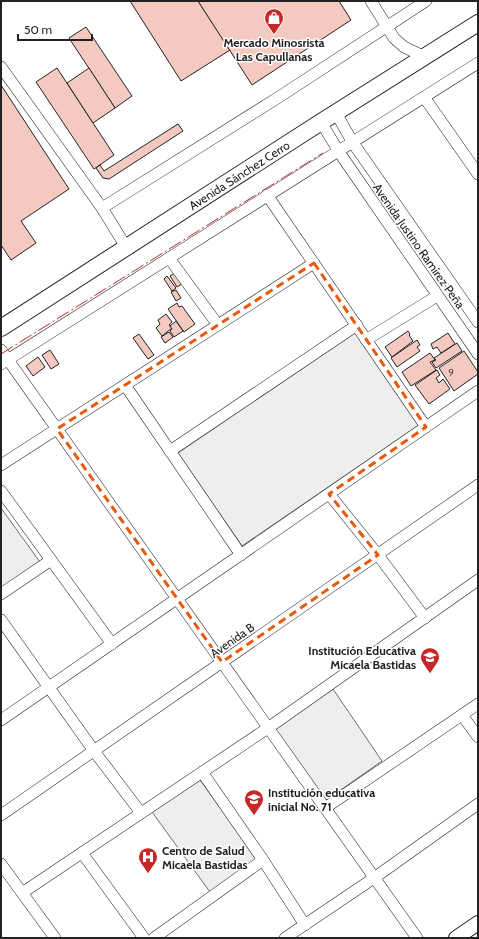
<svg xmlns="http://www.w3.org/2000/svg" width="479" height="939" font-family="Cabin,sans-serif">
  <rect width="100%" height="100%" fill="#fff"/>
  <g fill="#eee" stroke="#6f6f6f">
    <polygon points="356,332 419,425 242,546 178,453"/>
    <polygon points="1,508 40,562 1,590"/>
    <polygon points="333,689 382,761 325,801 275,729"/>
    <polygon points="200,780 257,859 210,892 152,812"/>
  </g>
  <g fill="#f3c9c0" stroke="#222">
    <polygon points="130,1 198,1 230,50 181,81"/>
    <polygon points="198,1 339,1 351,20 252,85"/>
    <polygon points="86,27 132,96 115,108 69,38"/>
    <polygon points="57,68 114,155 94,169 36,82"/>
    <polygon points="89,68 115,108 93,123 67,83"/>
    <polygon points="1,85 69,189 21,221 36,243 11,260 1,245"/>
    <polygon points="178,124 183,131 109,179 103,178 96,168 100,165 104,171"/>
    <polygon points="176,272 183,283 177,287 170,276"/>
    <polygon points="167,276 176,288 172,291 164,279"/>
    <polygon points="176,290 181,298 176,301 171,292"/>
    <polygon points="177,303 179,307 182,306 195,324 184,332 168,309"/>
    <polygon points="166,314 172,322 169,325 172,328 162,336 156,328 160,324 158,320"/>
    <polygon points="176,321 183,331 174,337 170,331 172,329 170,326"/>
    <polygon points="408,331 410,334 409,335 413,341 392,357 385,347"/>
    <polygon points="169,332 173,337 165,343 161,337"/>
    <polygon points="448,333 455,344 441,353 437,347 433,349 431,344"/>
    <polygon points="139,334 154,355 148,359 133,338"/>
    <polygon points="417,340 420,345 417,347 420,351 397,367 391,358"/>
    <polygon points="457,343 462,351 436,368 432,362 436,360 434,358"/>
    <polygon points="50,350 59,364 51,369 42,355"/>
    <polygon points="464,351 478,372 478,374 454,391 439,368"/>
    <polygon points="430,353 435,360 430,362 436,370 411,386 402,372"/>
    <polygon points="38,357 45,367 33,376 26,366"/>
    <polygon points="437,370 440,375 436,378 439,383 443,379 450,389 429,404 415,385"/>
  </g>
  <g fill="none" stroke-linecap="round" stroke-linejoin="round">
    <g stroke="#222" stroke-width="12">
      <g id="minor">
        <polyline points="371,1 394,38 404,47 425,57"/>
        <polyline points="1,67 102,208 126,247"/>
        <polyline points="424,97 478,174"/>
        <polyline points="336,113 353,143 478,322"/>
        <polyline points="321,122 339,152 478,354"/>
        <polyline points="267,195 426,427"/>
        <polyline points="102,208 279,97 426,1"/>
        <polyline points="169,258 218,325"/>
        <polyline points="366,340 437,296"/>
        <polyline points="1,350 417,938"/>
        <polyline points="1,364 478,63"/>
        <polyline points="125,385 241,555"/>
        <polyline points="170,451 357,325"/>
        <polyline points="1,465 314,263"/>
        <polyline points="1,491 112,644"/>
        <polyline points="329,494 378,555 425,618"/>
        <polyline points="1,594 51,560"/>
        <polyline points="1,620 94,751 141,813"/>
        <polyline points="462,715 478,737"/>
        <polyline points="1,720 478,391"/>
        <polyline points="202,772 263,860 305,925"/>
        <polyline points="325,808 478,704"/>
        <polyline points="1,815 478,485"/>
        <polyline points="82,853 144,938"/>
        <polyline points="1,864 55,938"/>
        <polyline points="22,893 268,728 478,580"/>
        <polyline points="154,938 263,860"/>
        <polyline points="285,938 374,878 478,804"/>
      </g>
    </g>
    <g stroke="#222" stroke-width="16">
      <polyline id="major" points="456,938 478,923"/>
    </g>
    <g stroke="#222" stroke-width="18">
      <g id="highway">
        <path id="s1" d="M 1,328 L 321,122 L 478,23"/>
      </g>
    </g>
    <use href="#minor" stroke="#fff" stroke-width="11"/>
    <use href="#major" stroke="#fff" stroke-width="14"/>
    <use href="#highway" stroke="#fff" stroke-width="16"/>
    <polyline stroke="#c62828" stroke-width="1" stroke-dasharray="14 3 2 3" stroke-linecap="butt" points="1,354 323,153"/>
  </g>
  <path fill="none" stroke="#e8590c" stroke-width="3" stroke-dasharray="8 5" stroke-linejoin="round" d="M 314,263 L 426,427 L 329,494 L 378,555 L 222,662 L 57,429 Z"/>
  <defs>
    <g id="shop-pin" transform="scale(1)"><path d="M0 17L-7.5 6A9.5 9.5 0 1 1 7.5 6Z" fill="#c62828" stroke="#fff"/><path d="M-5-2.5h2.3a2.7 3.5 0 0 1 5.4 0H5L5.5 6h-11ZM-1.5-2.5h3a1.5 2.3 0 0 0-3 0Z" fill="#fff"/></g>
    <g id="school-pin" transform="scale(1)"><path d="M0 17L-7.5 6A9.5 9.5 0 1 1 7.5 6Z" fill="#c62828" stroke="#fff"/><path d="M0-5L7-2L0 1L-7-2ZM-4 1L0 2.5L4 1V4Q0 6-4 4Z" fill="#fff"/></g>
    <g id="hospital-pin" transform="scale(1)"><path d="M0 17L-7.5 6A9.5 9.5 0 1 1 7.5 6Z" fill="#c62828" stroke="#fff"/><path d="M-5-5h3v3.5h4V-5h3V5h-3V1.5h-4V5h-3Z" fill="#fff"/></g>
  </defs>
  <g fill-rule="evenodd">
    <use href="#shop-pin" x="274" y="18"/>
    <use href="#school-pin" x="430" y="657"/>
    <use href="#school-pin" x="254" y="799"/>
    <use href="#hospital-pin" x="148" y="857"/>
  </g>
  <g text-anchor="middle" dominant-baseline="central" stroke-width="3" stroke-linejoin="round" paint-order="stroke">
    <g font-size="10" fill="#564c4a">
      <text x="451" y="372">9</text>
    </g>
    <g font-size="12" font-weight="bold" fill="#222" stroke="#fff" text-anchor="start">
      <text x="274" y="42" text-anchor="middle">Mercado Minosrista<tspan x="274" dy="14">Las Capullanas</tspan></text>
      <text x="416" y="650" text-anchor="end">Institución Educativa<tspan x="416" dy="14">Micaela Bastidas</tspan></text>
      <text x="268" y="792">Institución educativa<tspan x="268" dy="14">inicial No. 71</tspan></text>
      <text x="162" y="850">Centro de Salud<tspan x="162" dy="14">Micaela Bastidas</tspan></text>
    </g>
    <g font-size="12" fill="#222" stroke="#fff">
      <text stroke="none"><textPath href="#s1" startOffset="283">Avenida Sánchez Cerro</textPath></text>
      <text transform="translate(419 246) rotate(55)">Avenida Justino Ramírez Peña</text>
      <text transform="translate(232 640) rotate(-35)">Avenida B</text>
    </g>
  </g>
  <rect width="479" height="939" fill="none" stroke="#222222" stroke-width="4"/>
  <path d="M18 34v6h74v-6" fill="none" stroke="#222222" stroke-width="2"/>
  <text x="24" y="34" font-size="12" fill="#222222" stroke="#ffffff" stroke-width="3" paint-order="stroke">50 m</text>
</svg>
